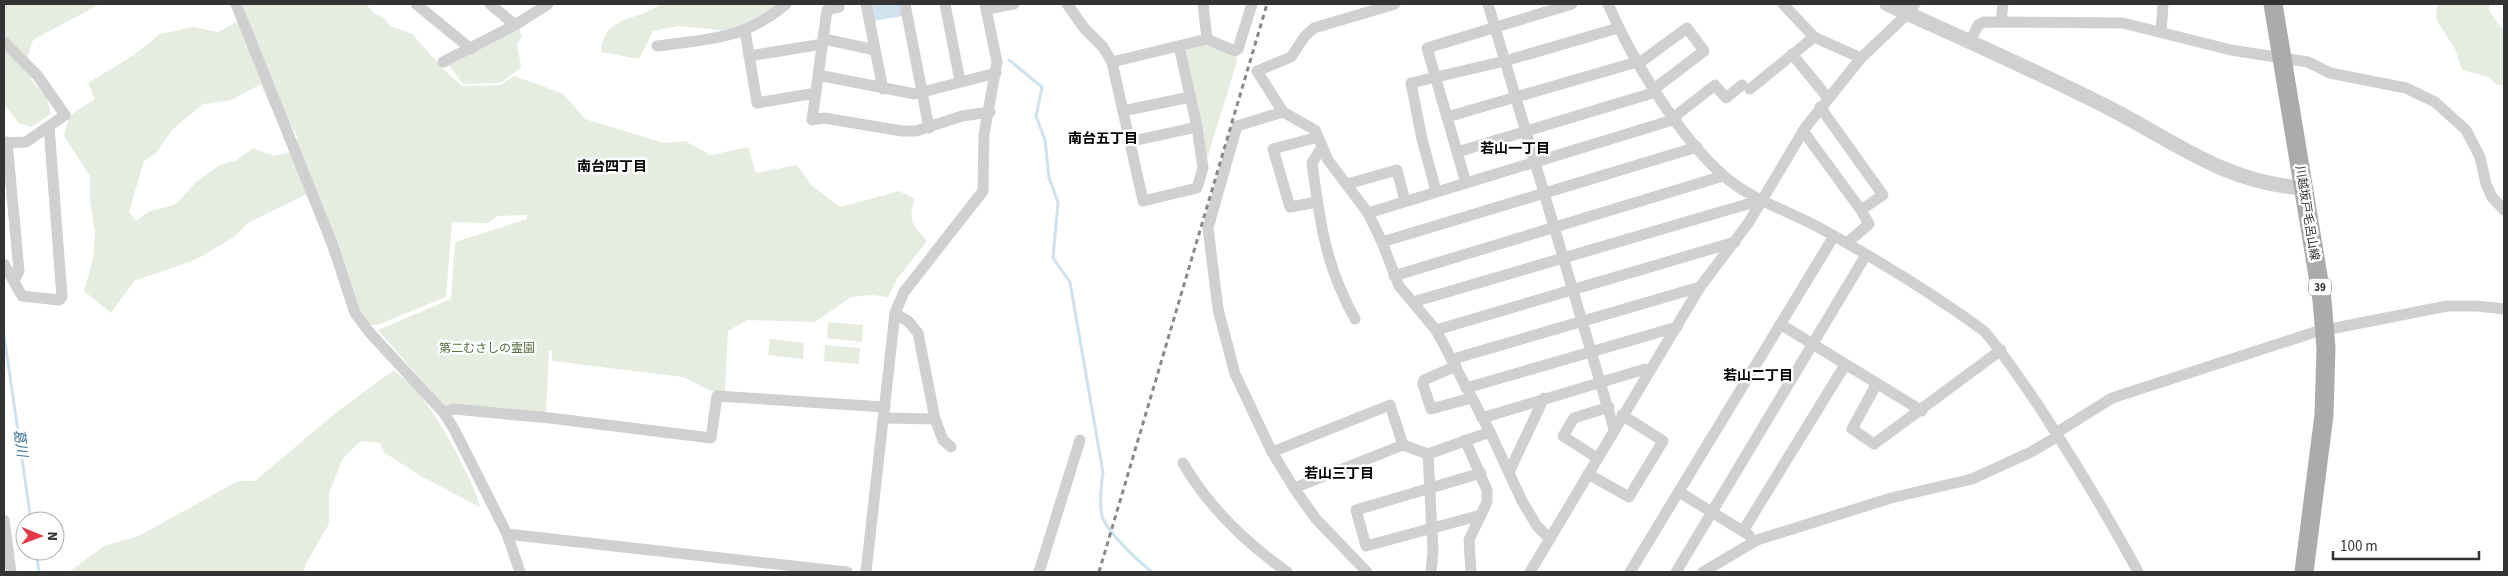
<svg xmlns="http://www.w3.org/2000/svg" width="2508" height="576" font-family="'Source Sans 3','Noto Sans JP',sans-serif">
  <rect width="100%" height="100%" fill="#fff"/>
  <g fill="#e6ecdf" fill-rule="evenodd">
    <polygon points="4,4 100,4 33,40 28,56 32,81 47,98 51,114 31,127 19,123 4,104"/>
    <path d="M 236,4 L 366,4 L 375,14 L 383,17 L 390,26 L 412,34 L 443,69 L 462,86 L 501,85 L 514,76 L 562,93 L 585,119 L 664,143 L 685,141 L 711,155 L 748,147 L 756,173 L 797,165 L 811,185 L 840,207 L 899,191 L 915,199 C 907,221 913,225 927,241 L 897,279 L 888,297 L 871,295 L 851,297 L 815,322 L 747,320 L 728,331 L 725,391 L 711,391 L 683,377 L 552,361 L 552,351 L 549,350 L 546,413 L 444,406 L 378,330 L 451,299 L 455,242 L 527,219 L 527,215 L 498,216 L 487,223 L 452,222 L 446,297 L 377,325 L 371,325 L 346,296 L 307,194 L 248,223 L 234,237 L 195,260 L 134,281 L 111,313 L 84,291 L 93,259 L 95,233 L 90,200 L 90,176 L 64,136 L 69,116 L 95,99 L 88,83 L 134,55 L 160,34 L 193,27 L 218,32 L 238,21 ZM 261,84 L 271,108 L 289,123 L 298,137 L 288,153 L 274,156 L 253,148 L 237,160 L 220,165 L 196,182 L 176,204 L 148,212 L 136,221 L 129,212 L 144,161 L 156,153 L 173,129 L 203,104 L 231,100 Z"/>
    <path d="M 660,4 L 780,4 L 761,19 L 728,31 L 679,26 L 653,31 L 639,59 L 601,52 C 605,13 636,23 660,4 Z"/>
    <polygon points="2437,4 2489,4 2489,10 2500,27 2504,28 2504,85 2497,85 2489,77 2462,70 2455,49 2436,19"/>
    <polygon points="519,28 522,36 517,44 521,67 501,83 463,84 449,65"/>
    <polygon points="1209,44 1238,58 1207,159 1185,49"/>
    <polygon points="828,322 863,325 862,342 827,338"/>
    <polygon points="770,339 804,343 803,359 768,355"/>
    <polygon points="825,345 860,348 859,364 824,361"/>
    <path d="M 394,370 C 401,377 411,383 417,391 C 437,416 473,477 480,507 L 424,478 L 385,453 L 380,443 L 361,441 L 343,458 L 329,493 L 329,524 L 305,565 L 304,572 L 69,572 L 104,546 L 139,536 L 238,481 L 255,481 L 338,411 Z"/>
  </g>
  <polygon fill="#cfe2ee" points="869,4 900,4 903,16 873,21"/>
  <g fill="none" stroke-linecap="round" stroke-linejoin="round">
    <g stroke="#cfe2ee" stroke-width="3">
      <path d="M 1009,60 L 1042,87 L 1036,116 L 1045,140 L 1049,178 L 1058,202 L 1053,258 L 1070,282 L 1103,473 C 1101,486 1099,503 1102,516 C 1107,532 1138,561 1152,572"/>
      <polyline points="4,335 31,521"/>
      <polyline points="36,551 39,572"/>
    </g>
    <g stroke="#d0d0d0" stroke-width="11">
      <polyline points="236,4 333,246 355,313 370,333 444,413 454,429 507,534 520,572"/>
      <polyline points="416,4 471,49"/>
      <polyline points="490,4 515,25"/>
      <polyline points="838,4 839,7 827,10 812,120 824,118 902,131 916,131 962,116 990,112"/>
      <polyline points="866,4 883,89"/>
      <polyline points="905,4 929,128"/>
      <polyline points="945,4 960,81"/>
      <polyline points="1067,4 1084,28 1103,47 1112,62 1143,201 1197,188 1203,168 1197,127 1179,46"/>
      <polyline points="1203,4 1207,39"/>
      <polyline points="1488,4 1614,429"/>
      <path d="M 1608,4 C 1631,58 1679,137 1724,176 C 1753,201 1787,210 1820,228 C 1876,259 1932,293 1984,331 C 2005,355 2022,382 2040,408 C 2075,462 2108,516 2138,572"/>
      <polyline points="1783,4 1814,37 1861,58"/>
      <polyline points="987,9 1014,4"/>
      <polyline points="2001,21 2003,4"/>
      <polyline points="745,31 757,103 816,93"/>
      <polyline points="2161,32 2163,4"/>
      <polyline points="824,39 875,50"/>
      <polyline points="4,42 37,75 65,115 26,142 4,143"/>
      <polyline points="1970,42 1978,25 1984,22 2123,23 2231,50 2308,62 2330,73 2406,88 2435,102 2466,130 2480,157 2486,184 2492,197 2504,210"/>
      <path d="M 657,46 C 710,39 743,40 786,4"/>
      <polyline points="1792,54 1828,98"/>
      <polyline points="749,56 823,44"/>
      <polyline points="443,62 515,25 548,4"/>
      <polyline points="1112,62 1207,39 1235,51 1238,49 1252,4"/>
      <polyline points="1638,64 1687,28 1704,51 1654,89"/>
      <polyline points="818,75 915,94 996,73"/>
      <polyline points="1750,89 1814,37"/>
      <polyline points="1123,111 1190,97"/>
      <polyline points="1283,112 1257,71 1291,57 1305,36 1314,28 1395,4"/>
      <polyline points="1447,117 1637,62"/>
      <polyline points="1674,117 1715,85 1726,98 1742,85"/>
      <polyline points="1803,131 1861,210 1883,195 1820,107"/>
      <polyline points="7,142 19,271 14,281"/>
      <polyline points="1128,142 1197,127"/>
      <path d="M 1322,147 L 1312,163 C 1320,222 1325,265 1355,319"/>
      <polyline points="1457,152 1656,92"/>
      <polyline points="1466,183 1427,48 1572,4"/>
      <polyline points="1347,184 1397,170 1405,201"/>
      <polyline points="1436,191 1422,139 1411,83 1505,61 1618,28"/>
      <polyline points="1317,202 1290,207 1273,149 1318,137"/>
      <polyline points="1368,213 1676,119"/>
      <polyline points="1382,242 1697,147"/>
      <polyline points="1847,243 1869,224 1861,210"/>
      <polyline points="4,264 22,296 59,300 62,297 49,127"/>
      <polyline points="1394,276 1723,176"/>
      <polyline points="1413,302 1751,203 1762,202"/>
      <polyline points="895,313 909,322 918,333 935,419 943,440 951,447"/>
      <polyline points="1780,324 1922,411"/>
      <polyline points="1436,330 1735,242"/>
      <polyline points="1453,359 1700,287"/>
      <polyline points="1456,366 1424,380 1423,384 1431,409 1471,398"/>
      <polyline points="1877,383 1852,429 1874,444 2001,350"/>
      <polyline points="1466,388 1677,327"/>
      <polyline points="444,413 453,409 550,418 711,438 717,396 885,407"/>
      <polyline points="884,418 935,419"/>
      <polyline points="1482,418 1645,369 1649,371"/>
      <polyline points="2056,433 2112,398 2315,332 2447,306 2477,306 2504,309"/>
      <polyline points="1465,440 1487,490 1487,502 1469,540 1471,572"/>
      <polyline points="1272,452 1390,405 1403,445"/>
      <polyline points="1428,454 1433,551 1431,572"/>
      <polyline points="1597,458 1563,436 1574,418 1609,407"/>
      <path d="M 1183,463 C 1209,508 1245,542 1287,572"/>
      <polyline points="1509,472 1544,398"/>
      <polyline points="1588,474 1629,497 1663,441 1622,415"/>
      <polyline points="1294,488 1403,445 1428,454 1490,432"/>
      <polyline points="1679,492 1749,535"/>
      <polyline points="1481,515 1366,546 1356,510 1481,473"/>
      <polyline points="4,520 11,572"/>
      <polyline points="1743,531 1845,365"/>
      <polyline points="507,534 847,572"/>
      <polyline points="866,572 895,313 904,292 983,191 984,134 997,62 985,4"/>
      <polyline points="1039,572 1080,440"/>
      <polyline points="1367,572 1316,519 1294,488 1272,452 1235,374 1218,309 1208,228 1237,126 1283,112 1315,130 1328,160 1368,213 1382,242 1399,286 1436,330 1490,432 1522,501 1537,526 1550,539"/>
      <polyline points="1530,572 1700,287 1749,222 1805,128 1861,58 1900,21 1915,4"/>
      <polyline points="1630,572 1834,236"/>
      <polyline points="1676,572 1866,255"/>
      <polyline points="1703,572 1757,540 1891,498 1972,479 2031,452 2058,436"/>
    </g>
    <path stroke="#d0d0d0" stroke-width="15" d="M 1887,4 C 1963,39 2039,72 2113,110 C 2178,144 2227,183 2303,188"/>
    <polyline stroke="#ababab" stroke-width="19" points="2273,4 2322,300 2326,348 2324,415 2304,572"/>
    <polyline stroke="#888" stroke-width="3" stroke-dasharray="5 4" stroke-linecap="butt" points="1099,572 1267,4"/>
  </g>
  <g text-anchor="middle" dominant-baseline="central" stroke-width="5" stroke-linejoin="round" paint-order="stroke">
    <rect fill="#fff" stroke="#707070" stroke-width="1" x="2309" y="278.5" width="22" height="17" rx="4"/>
    <g font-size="11" font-weight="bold" fill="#333">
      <text x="2320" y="287">39</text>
    </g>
    <g font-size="12" fill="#333" stroke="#fff">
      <text transform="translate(2307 213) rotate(81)">川越坂戸毛呂山線</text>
    </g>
    <g font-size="12" fill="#56703f" stroke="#fff">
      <text x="487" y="348">第二むさしの霊園</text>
    </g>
    <g font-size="14" font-weight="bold" fill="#000" stroke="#fff">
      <text x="1103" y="139">南台五丁目</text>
      <text x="1515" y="149">若山一丁目</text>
      <text x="612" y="167">南台四丁目</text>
      <text x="1758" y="376">若山二丁目</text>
      <text x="1339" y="474">若山三丁目</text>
    </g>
    <g font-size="14" font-style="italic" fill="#3f7597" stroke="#fff">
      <text transform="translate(20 443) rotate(82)">葛川</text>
    </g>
  </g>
  <rect width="2508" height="576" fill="none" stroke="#333333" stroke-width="10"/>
  <g transform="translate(40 536) rotate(91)"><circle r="24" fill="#ffffff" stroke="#adadad"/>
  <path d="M0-4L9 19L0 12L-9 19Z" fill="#e63946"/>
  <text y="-8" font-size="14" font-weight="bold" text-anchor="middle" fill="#333333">N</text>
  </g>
  <path d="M2333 551v8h146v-8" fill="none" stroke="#333333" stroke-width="2.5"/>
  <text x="2340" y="551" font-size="15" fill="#333333" stroke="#ffffff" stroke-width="4" paint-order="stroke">100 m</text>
</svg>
